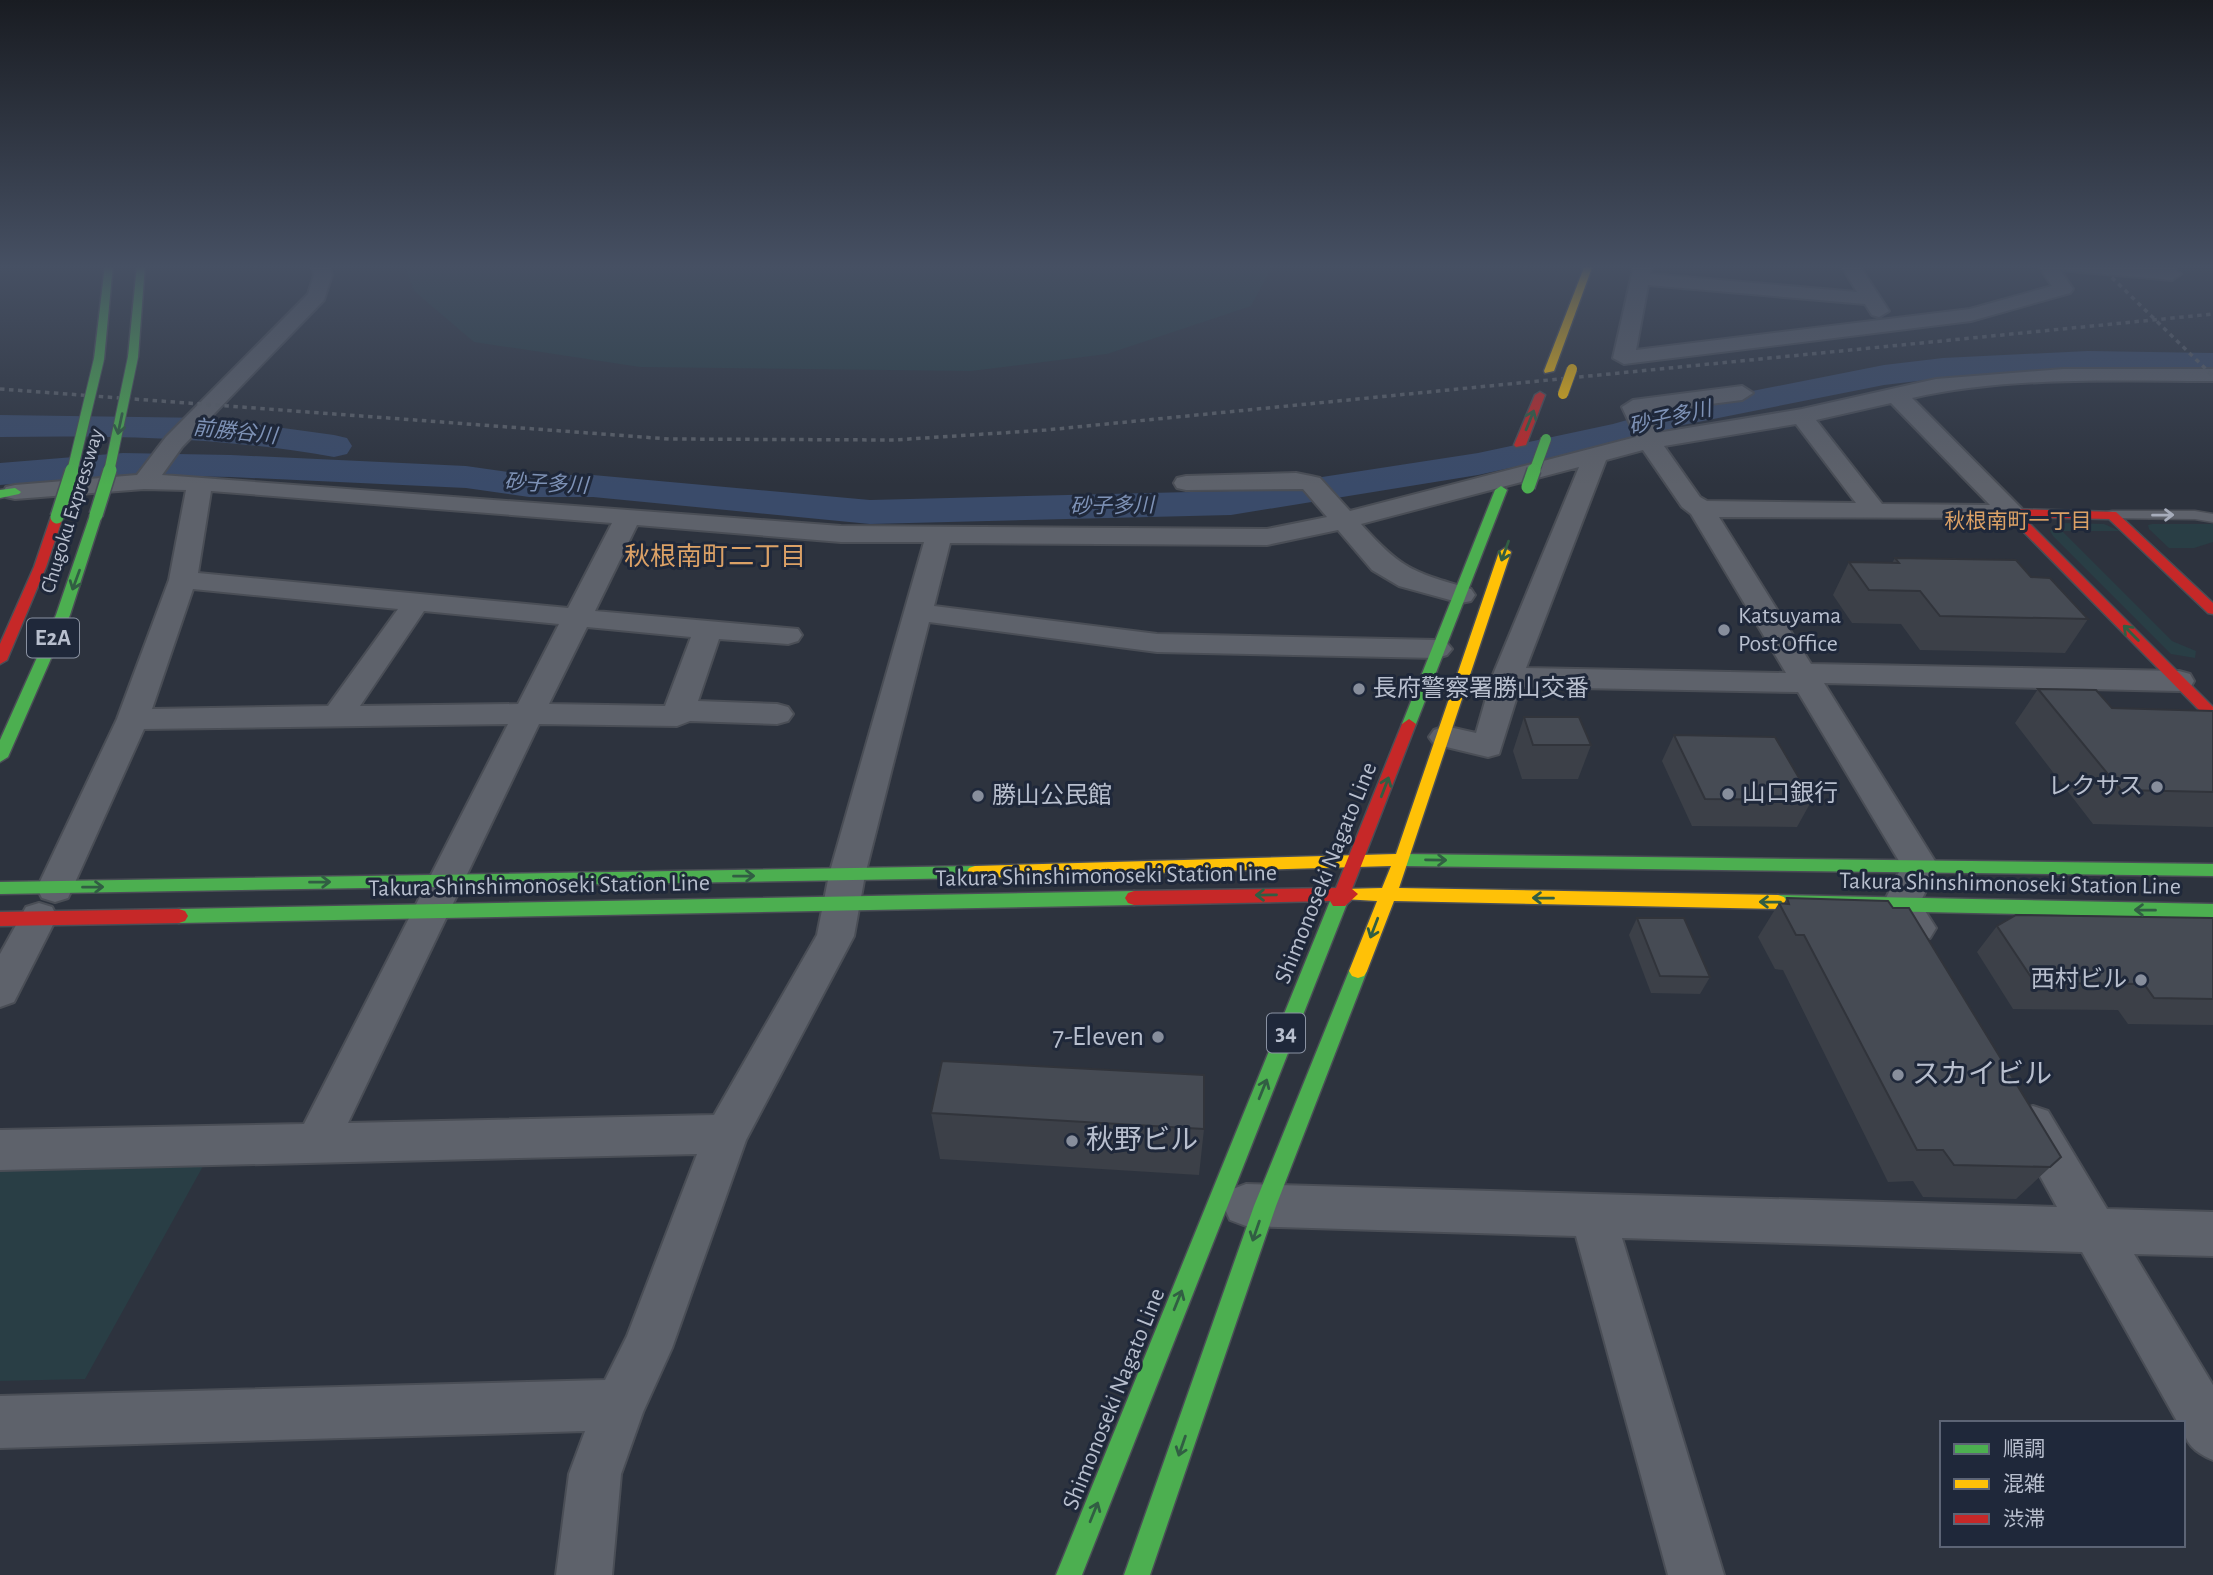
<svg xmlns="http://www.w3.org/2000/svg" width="2213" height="1575" font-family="'Alegreya Sans','Noto Sans JP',sans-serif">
  <rect width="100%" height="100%" fill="#2d333e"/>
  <g fill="#293e45">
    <polygon points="404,265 1273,265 1251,306 1107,354 971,371 640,367 474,342 414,291"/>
    <polygon points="2066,523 2104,524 2120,531 2062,531 2172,641 2196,651 2195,658 2171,654 2053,536 2050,531 2057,524"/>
    <polygon points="2152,524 2213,524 2213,542 2194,548 2169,548 2149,529 2148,525"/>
    <polygon points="207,1159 85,1379 0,1381 0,1164"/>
  </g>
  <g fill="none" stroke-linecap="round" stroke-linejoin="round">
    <g fill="#3a4b6a" fill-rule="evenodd">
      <polygon points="2088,351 2213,353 2213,373 2088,371 1943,378 1884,385 1683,425 1621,444 1478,475 1231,515 870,524 593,497 529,497 466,488 231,477 123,475 0,485 0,463 123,453 231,455 466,466 529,475 593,475 870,500 1231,491 1478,453 1613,424 1676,406 1884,365 1943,358"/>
      <path d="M 0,415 L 209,418 L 334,435 L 347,438 L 352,446 L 347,454 L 334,457 C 223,437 113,435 0,437 Z"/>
    </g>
    <g stroke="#4a4e56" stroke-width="3">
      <polygon id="lane" points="2112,511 2195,511 2213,514 2213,522 2195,519 2107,518 2107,512"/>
    </g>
    <g stroke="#4a4e56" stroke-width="4">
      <g id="street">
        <path d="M 311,265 L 329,265 L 332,275 L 324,300 L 182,447 L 162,475 L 841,526 L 1267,529 L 1327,517 L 1303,489 L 1186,490 L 1177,488 L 1174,483 L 1177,478 L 1186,476 L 1296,473 L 1311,476 L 1320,478 L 1350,511 L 1636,437 L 1622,407 L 1633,400 L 1742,386 L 1753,393 L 1742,400 L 1647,412 L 1657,433 L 1802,409 L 1936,379 L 2063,369 L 2213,369 L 2213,381 C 2114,381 2009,376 1912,398 L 2021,508 L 2025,513 L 2021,518 L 1719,517 L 1811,664 L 2179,671 L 2190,674 L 2194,681 L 2190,688 L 2179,691 L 1824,683 L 1938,866 L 1920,903 L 1936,928 L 1930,938 L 1917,942 L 1904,938 L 1883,904 L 1902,866 L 1798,692 L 1520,687 L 1499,754 L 1488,757 L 1434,744 L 1429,737 L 1434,730 L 1445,726 L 1476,733 L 1492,677 L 1579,467 L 1361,524 C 1402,570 1413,572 1471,589 L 1475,595 L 1471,601 L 1461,603 L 1399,586 L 1372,570 L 1338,530 L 1267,545 L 950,543 L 934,606 L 1157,634 L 1437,640 L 1447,643 L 1452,649 L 1447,655 L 1437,658 L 1157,652 L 929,622 L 865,875 L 854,936 L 746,1140 L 672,1348 L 643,1412 L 621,1474 L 612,1575 L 556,1575 L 569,1474 L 585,1431 L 0,1448 L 0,1396 L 605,1380 L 627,1336 L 697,1154 L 0,1170 L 0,1130 L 304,1124 L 508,724 L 144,729 L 68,898 L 55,902 L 42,898 L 37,888 L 117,719 L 169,580 L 186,490 L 144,489 L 15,499 L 6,497 L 3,492 L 6,487 L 15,485 L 137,475 L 166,437 L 308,294 L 314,275 ZM 1891,403 L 1990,505 L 1882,504 L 1816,420 ZM 1796,424 L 1856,503 L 1707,501 L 1700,497 L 1664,446 ZM 1643,450 L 1682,507 L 1691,514 L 1786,673 L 1526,668 L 1606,460 ZM 211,491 L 612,523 L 568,608 L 198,573 ZM 637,525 L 841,542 L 924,542 L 829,875 L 817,935 L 714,1115 L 348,1123 L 539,724 L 677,726 L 690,721 L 777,724 L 788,721 L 793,714 L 788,707 L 777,704 L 698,701 L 719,639 L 788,644 L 798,641 L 802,635 L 798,629 L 595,611 ZM 193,589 L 398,609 L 328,706 L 152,709 ZM 424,611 L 559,624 L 518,704 L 360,706 ZM 587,627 L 691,637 L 665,706 L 549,704 Z"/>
        <polygon points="1634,265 1652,265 1650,274 1857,292 1841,265 1859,265 1889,311 1879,317 1872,315 1865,304 1648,285 1636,350 1970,309 2052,286 2038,265 2171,265 2181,274 2172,280 2060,270 2073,289 2070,293 1971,321 1624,364 1613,358"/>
        <polygon points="39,903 52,907 57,917 14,1002 0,1007 0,954 26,907"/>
        <path d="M 2033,1106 L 2048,1111 L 2107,1209 L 2213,1212 L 2213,1256 L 2134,1254 L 2213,1385 L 2213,1460 C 2196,1453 2183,1443 2183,1423 L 2178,1423 L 2082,1252 L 1622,1238 L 1724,1575 L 1668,1575 L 1576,1236 L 1246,1226 L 1230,1220 L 1223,1205 L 1230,1190 L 1246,1184 L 2057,1207 L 2012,1125 L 2018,1111 Z"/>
      </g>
    </g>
    <g stroke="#4a4e56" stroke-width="3">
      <g id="fast">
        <polygon points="105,265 113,265 104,359 99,362 94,359"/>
        <polygon points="137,265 145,265 138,357 133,360 128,357"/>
        <polygon points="1501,486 1507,490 1416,724 1414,727 1404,727 1402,724 1495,490"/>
        <polygon points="15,488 21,492 19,494 0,498 0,490"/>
        <polygon points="96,511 102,515 70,615 8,757 0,762 0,740 56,615 90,515"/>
        <polygon points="1402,854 2213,864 2213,876 1402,866 1396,864 1394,860 1396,856"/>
        <polygon points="975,866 981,868 983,872 981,876 975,878 0,894 0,882"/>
        <polygon points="1134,891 1140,893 1143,898 1140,903 1134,905 179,923 173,921 170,916 173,911 179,909"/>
        <polygon points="1339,894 1345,896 1348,901 1082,1575 1056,1575 1330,901 1333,896"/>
        <polygon points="1778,895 2213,904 2213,918 1778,909 1772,907 1769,902 1772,897"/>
        <polygon points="1358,964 1364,966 1367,971 1276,1206 1150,1575 1124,1575 1254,1206 1349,971 1352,966"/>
      </g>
    </g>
    <g stroke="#4a4e56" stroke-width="3">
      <g id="slow">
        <polygon points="1585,265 1593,265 1554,371 1545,373 1544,371"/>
        <polygon points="1505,548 1511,552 1399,888 1778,895 1784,897 1787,902 1784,907 1778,909 1394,901 1367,971 1364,976 1358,978 1352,976 1349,971 1377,901 1343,899 1340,894 1343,889 1382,888 1391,866 975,878 969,876 967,872 969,868 975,866 1396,854 1499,552"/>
      </g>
    </g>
    <g stroke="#4a4e56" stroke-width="3">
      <g id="jam">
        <polygon points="1540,392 1545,395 1526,445 1516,447 1514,445 1535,395"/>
        <polygon points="2012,509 2116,512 2213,603 2213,614 2208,613 2109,519 2023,517 2213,707 2213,721 2208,719 2008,516 2008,510"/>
        <polygon points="57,513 63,517 46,567 7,660 0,664 0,644 34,567 51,517"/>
        <polygon points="1409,719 1416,724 1352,889 1358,894 1345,906 1333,906 1330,901 1134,905 1128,903 1125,898 1128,893 1134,891 1336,888 1402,724"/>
        <polygon points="179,909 185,911 188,916 185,921 179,923 0,926 0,912"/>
      </g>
    </g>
    <use href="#lane" fill="#5e626b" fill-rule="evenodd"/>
    <use href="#street" fill="#5e626b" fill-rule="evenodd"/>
    <use href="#fast" fill="#4caf50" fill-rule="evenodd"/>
    <use href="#slow" fill="#ffc107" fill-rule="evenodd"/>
    <use href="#jam" fill="#c62828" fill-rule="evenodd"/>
    <g stroke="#5c6169" stroke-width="3.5" stroke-dasharray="4.5 4.5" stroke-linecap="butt">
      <polyline points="2099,265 2213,376"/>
      <polyline points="0,389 669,439 894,440 1046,430 2213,314"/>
    </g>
    <g stroke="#4b505a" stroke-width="12" stroke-linecap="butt">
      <g id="fast-bridge-far1">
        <polyline points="72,472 99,359"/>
        <polyline points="109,472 133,357"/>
        <polyline points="1534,472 1546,439"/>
      </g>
    </g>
    <g stroke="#4b505a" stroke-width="16" stroke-linecap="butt">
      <g id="fast-bridge">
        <polyline points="1528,487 1534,470"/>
        <polyline points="96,515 110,470"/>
        <polyline points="57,517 72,470"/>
      </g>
    </g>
    <g stroke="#4b505a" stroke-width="12" stroke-linecap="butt">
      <polyline id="slow-bridge" points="1563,394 1572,369"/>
    </g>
    <use href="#fast-bridge-far1" stroke="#4caf50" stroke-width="10"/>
    <use href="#fast-bridge" stroke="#4caf50" stroke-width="13"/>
    <use href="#slow-bridge" stroke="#ffc107" stroke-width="10"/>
  </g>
  <g fill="#3c4048">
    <polygon points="1895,558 2031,577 2088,619 2065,653 1920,650 1901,624 1852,623 1833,595 1849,562 1892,563"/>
    <polygon points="2038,689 2112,708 2213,711 2213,827 2093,824 2015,723"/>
    <polygon points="1524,717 1591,745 1578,779 1522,779 1513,751"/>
    <polygon points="1674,735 1812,800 1797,827 1692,826 1662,761"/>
    <polygon points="1787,898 2061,1157 2016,1199 1923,1197 1913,1181 1888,1182 1783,970 1775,969 1758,937 1779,903 1784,903"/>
    <polygon points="1637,918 1710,977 1700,994 1651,993 1629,935"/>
    <polygon points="2213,918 2213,1025 2128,1024 2118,1010 2013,1009 1977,952 1997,926"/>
    <polygon points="931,1113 1204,1129 1199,1175 940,1159"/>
  </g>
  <g fill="#464b54" stroke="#31343b" stroke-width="2">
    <polygon points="1895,558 2016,560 2031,577 2050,578 2088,619 1940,616 1920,591 1869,590 1849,562 1899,563"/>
    <polygon points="2038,689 2096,690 2112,708 2213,711 2213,792 2121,790"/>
    <polygon points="1524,717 1579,717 1591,745 1533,745"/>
    <polygon points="1674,735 1775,737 1812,800 1705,799"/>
    <polygon points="1787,898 1888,901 1893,908 1909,908 2061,1157 2050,1167 1954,1165 1943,1150 1917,1150 1804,935 1796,935 1779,903 1789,904"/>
    <polygon points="2016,915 2213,918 2213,999 2154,998 2144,984 2035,983 1997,926"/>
    <polygon points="1637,918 1684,918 1710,977 1660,976"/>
    <polygon points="942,1061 1204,1075 1204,1129 931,1113"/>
  </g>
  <defs><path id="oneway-shaft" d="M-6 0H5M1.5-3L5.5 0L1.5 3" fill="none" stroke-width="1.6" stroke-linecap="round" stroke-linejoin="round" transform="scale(1.75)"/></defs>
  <g stroke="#315e43">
    <use href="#oneway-shaft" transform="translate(1530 420) rotate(-68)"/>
    <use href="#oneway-shaft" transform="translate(120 424) rotate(102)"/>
    <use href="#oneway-shaft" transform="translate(1505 551) rotate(110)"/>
    <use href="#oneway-shaft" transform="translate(76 580) rotate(110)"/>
    <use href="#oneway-shaft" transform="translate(2131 633) rotate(-135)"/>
    <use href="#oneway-shaft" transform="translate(1385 787) rotate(-69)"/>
    <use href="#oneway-shaft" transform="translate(1436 860) rotate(1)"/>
    <use href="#oneway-shaft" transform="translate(744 876) rotate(-1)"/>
    <use href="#oneway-shaft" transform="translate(320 882) rotate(-1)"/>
    <use href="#oneway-shaft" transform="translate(93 887) rotate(-1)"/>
    <use href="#oneway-shaft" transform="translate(1266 895) rotate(179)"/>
    <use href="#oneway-shaft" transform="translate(1543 898) rotate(-179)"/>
    <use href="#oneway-shaft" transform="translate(1770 902) rotate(-179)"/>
    <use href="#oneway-shaft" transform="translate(2145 910) rotate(-179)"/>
    <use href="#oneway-shaft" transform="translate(1374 928) rotate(111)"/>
    <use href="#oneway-shaft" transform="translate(1263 1089) rotate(-68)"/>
    <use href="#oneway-shaft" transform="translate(1256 1231) rotate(109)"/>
    <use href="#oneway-shaft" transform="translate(1178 1300) rotate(-68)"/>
    <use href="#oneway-shaft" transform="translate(1182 1446) rotate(109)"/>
    <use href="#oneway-shaft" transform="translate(1094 1512) rotate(-68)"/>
  </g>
  <use stroke="#a6acba" href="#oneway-shaft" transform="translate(2163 515) rotate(-1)"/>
  <linearGradient id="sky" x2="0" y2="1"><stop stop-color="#191c22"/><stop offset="0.55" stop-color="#465063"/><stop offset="1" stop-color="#465063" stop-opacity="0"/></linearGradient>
  <rect width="2213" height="485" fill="url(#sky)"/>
  <g fill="#878e9c" stroke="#1f283a" stroke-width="2.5">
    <circle cx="1724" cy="630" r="7"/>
    <circle cx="1359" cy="689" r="7"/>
    <circle cx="2157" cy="787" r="7"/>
    <circle cx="1728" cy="794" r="7"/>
    <circle cx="978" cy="796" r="7"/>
    <circle cx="2141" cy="980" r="7"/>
    <circle cx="1158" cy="1037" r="7"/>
    <circle cx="1898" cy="1075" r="7"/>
    <circle cx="1072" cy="1141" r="7"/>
  </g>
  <g text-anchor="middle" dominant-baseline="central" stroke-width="6" stroke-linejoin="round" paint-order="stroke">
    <g font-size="21" font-style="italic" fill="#7e92b6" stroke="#1f283a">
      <text transform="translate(1670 418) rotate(-13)">砂子多川</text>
      <text transform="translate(235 432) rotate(6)">前勝谷川</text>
      <text transform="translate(546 484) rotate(3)">砂子多川</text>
      <text transform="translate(1112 506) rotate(-1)">砂子多川</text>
    </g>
    <g font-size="21" fill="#b8bfce" stroke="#1f283a">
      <text transform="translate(72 511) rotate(-73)">Chugoku Expressway</text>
    </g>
    <g font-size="21" fill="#dba166" stroke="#1f283a">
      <text x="2018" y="521">秋根南町一丁目</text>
    </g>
    <g fill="#1f283a" stroke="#8a92a2" stroke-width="2">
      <rect x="27" y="618.5" width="52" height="39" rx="5"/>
      <rect x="1267" y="1013.5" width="38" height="39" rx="5"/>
    </g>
    <g font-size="23" font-weight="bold" fill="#b8bfce">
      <text x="53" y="638">E2A</text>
      <text x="1286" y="1033">34</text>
    </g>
    <g font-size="24" fill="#b8bfce" stroke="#1f283a" text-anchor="start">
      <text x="1738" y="616">Katsuyama<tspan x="1738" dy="28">Post Office</tspan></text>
      <text x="1373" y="689">長府警察署勝山交番</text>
      <text x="2143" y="787" text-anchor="end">レクサス</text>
      <text x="1742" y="794">山口銀行</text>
      <text x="992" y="796">勝山公民館</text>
      <text x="2127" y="980" text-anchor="end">西村ビル</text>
    </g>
    <g font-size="24" fill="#b8bfce" stroke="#1f283a">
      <text transform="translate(1326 873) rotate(-68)">Shimonoseki Nagato Line</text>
      <text transform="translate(1106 876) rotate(-1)">Takura Shinshimonoseki Station Line</text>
      <text transform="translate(2010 884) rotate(1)">Takura Shinshimonoseki Station Line</text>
      <text transform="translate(539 886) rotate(-1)">Takura Shinshimonoseki Station Line</text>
      <text transform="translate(1114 1399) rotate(-68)">Shimonoseki Nagato Line</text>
    </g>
    <g font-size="26" fill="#dba166" stroke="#1f283a">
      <text x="715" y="557">秋根南町二丁目</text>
    </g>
    <g font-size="28" fill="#b8bfce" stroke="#1f283a" text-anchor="start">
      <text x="1144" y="1037" text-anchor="end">7-Eleven</text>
      <text x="1912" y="1075">スカイビル</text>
      <text x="1086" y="1141">秋野ビル</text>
    </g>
  </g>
  <rect x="1940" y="1421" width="245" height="126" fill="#1f283a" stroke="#5c6475" stroke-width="2"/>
  <rect x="1954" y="1444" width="35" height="10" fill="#4caf50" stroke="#5c6475" stroke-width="2"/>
  <text x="2003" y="1456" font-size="21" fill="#b8bfce">順調</text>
  <rect x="1954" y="1479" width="35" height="10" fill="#ffc107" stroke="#5c6475" stroke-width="2"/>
  <text x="2003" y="1491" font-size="21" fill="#b8bfce">混雑</text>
  <rect x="1954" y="1514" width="35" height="10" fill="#c62828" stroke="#5c6475" stroke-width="2"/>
  <text x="2003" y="1526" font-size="21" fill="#b8bfce">渋滞</text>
</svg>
